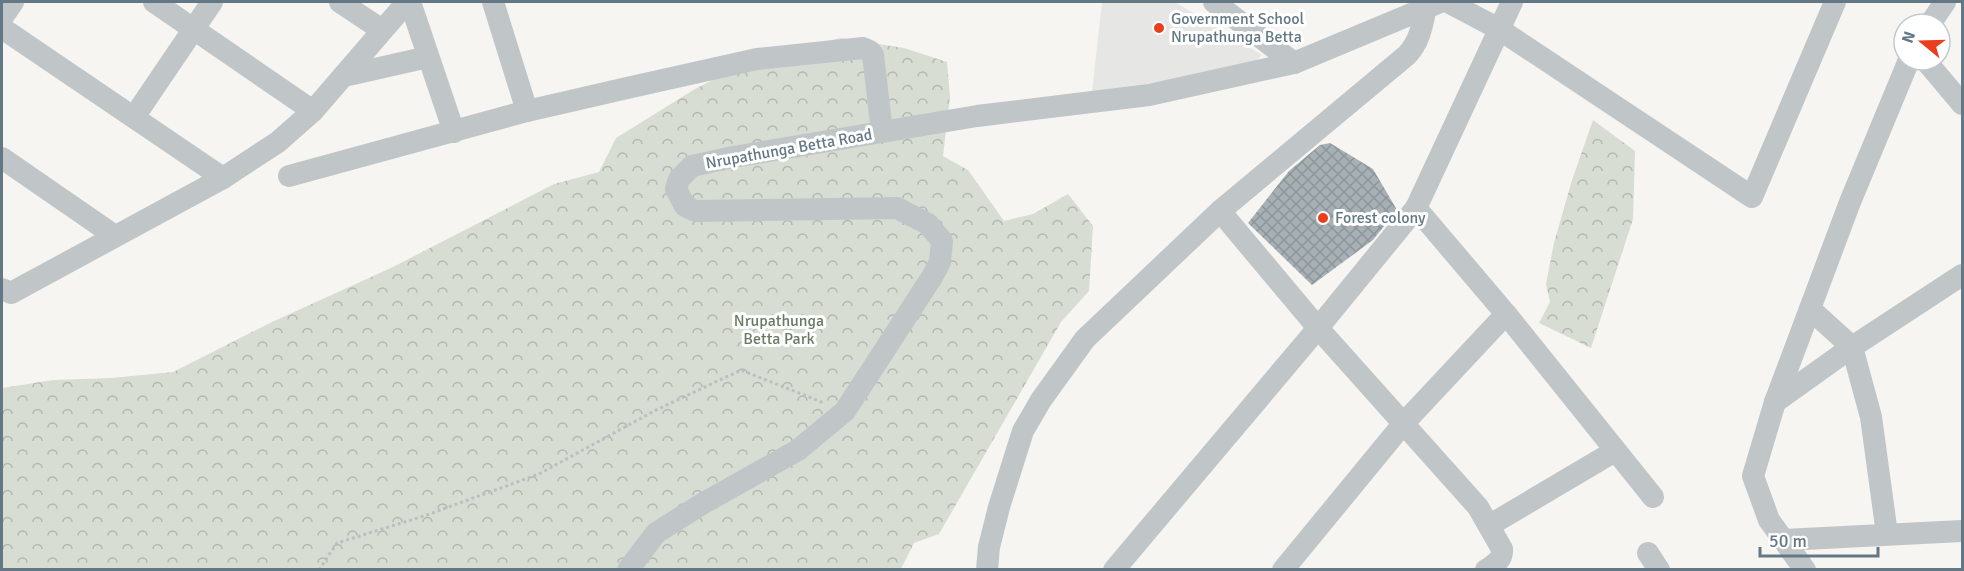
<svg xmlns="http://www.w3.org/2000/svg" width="1964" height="571" font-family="Signika,sans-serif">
  <defs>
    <pattern id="park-crowns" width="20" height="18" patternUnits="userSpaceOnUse" patternTransform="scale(1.5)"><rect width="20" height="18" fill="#d7ddd3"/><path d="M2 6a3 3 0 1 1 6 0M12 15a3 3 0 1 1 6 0" fill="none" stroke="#b2b8b1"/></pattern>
    <pattern id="building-cross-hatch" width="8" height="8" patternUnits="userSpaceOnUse" patternTransform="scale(1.5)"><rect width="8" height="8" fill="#a7b1b5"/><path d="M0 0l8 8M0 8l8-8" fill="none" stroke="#8c9599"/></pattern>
  </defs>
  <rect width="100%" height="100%" fill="#f6f5f2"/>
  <polygon fill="#e6e7e5" points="1102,2 1175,2 1262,55 1247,69 1092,92"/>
  <g fill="url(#park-crowns)">
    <polygon points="841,38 904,48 947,62 950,97 943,156 968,170 1004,221 1033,214 1068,194 1093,226 1089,291 1061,322 939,534 914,543 901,569 2,570 2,388 53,380 111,378 173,372 272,322 393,267 554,184 599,172 616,138 695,89 757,57"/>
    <polygon points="1593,120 1635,151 1633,219 1591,348 1539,323 1550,302 1546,284 1554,243 1572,180"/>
  </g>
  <polygon fill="url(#building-cross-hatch)" points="1330,143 1373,169 1397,210 1373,240 1312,285 1248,223 1289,171 1320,145"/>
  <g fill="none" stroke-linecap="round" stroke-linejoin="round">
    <polyline stroke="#bcbfc1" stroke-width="3" stroke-dasharray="3 3" stroke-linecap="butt" points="319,570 337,543 424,516 539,474 656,410 741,370 824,403"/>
    <g stroke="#c0c6c8" stroke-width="22">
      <polyline points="154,2 313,111"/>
      <polyline points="340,2 382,30"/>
      <polyline points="410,2 454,132"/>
      <polyline points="493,2 527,111"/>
      <polyline points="1214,2 1294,63"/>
      <polyline points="1448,2 1499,29 1752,197 1835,2"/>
      <polyline points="1512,2 1416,208 1506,314 1653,497"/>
      <polyline points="2,18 13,2"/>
      <polyline points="1930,24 1945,2"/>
      <polyline points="2,28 223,178"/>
      <polyline points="1925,60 1962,104"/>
      <polyline points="344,76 428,57"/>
      <polyline points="134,117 212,2"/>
      <polyline points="2,158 115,236"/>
      <polyline points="289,176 527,111 627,88 757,59 863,48 870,51 873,55 882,132"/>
      <path d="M 1220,211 L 1318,328 L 1478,507 L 1502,549 C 1503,560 1495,564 1486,570"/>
      <polyline points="2,289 11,293 223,178 278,142 313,111 407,2"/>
      <polyline points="1810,309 1852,347 1871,417 1887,534"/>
      <polyline points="1775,402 1852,347 1962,275"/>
      <polyline points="1490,525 1615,451"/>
      <polyline points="1784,540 1962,531"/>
      <polyline points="1648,553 1659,570"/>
      <polyline points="628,570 656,533 702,504 798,450 845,411 932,277 940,262 942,241 928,224 897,208 695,211 685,206 676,189 679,179 692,166 733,157 977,116 1149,95 1294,63 1440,2"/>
      <path d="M 987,570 L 989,547 L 999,507 L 1023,431 L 1041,400 L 1085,339 L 1220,211 L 1407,55 C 1420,41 1422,26 1426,7"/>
      <polyline points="1114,570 1318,328 1416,208"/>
      <polyline points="1283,570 1403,424 1506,314"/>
      <polyline points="1805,570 1769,520 1753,476 1775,402 1850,202 1909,60"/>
    </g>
  </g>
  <g fill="#eb3e1c" stroke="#fff" stroke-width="2">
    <circle cx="1159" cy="28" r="6"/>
    <circle cx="1323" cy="218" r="6"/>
  </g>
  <g text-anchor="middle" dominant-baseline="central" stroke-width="6" stroke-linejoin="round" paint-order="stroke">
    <g font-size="16" fill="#637884" stroke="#fff" text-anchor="start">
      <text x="1171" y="19">Government School<tspan x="1171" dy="18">Nrupathunga Betta</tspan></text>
      <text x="1335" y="218">Forest colony</text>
    </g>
    <g font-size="16" fill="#637884" stroke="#fff">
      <text transform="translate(789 149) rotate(-10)">Nrupathunga Betta Road</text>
    </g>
    <g font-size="16" fill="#697b62" stroke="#fff">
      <text x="779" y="321">Nrupathunga<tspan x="779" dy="18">Betta Park</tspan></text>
    </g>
  </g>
  <rect width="1964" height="571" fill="none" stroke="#637884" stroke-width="6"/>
  <g transform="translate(1922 42) rotate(289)"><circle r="28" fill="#ffffff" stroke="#c1c9ce" stroke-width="1.5"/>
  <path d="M0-4.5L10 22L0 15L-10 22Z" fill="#eb3e1c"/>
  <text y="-9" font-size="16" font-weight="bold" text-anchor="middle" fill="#637884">N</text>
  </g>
  <path d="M1760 547v9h118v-9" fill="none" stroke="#637884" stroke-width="3"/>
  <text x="1769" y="547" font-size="18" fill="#637884" stroke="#ffffff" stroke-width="4.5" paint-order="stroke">50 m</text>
</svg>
